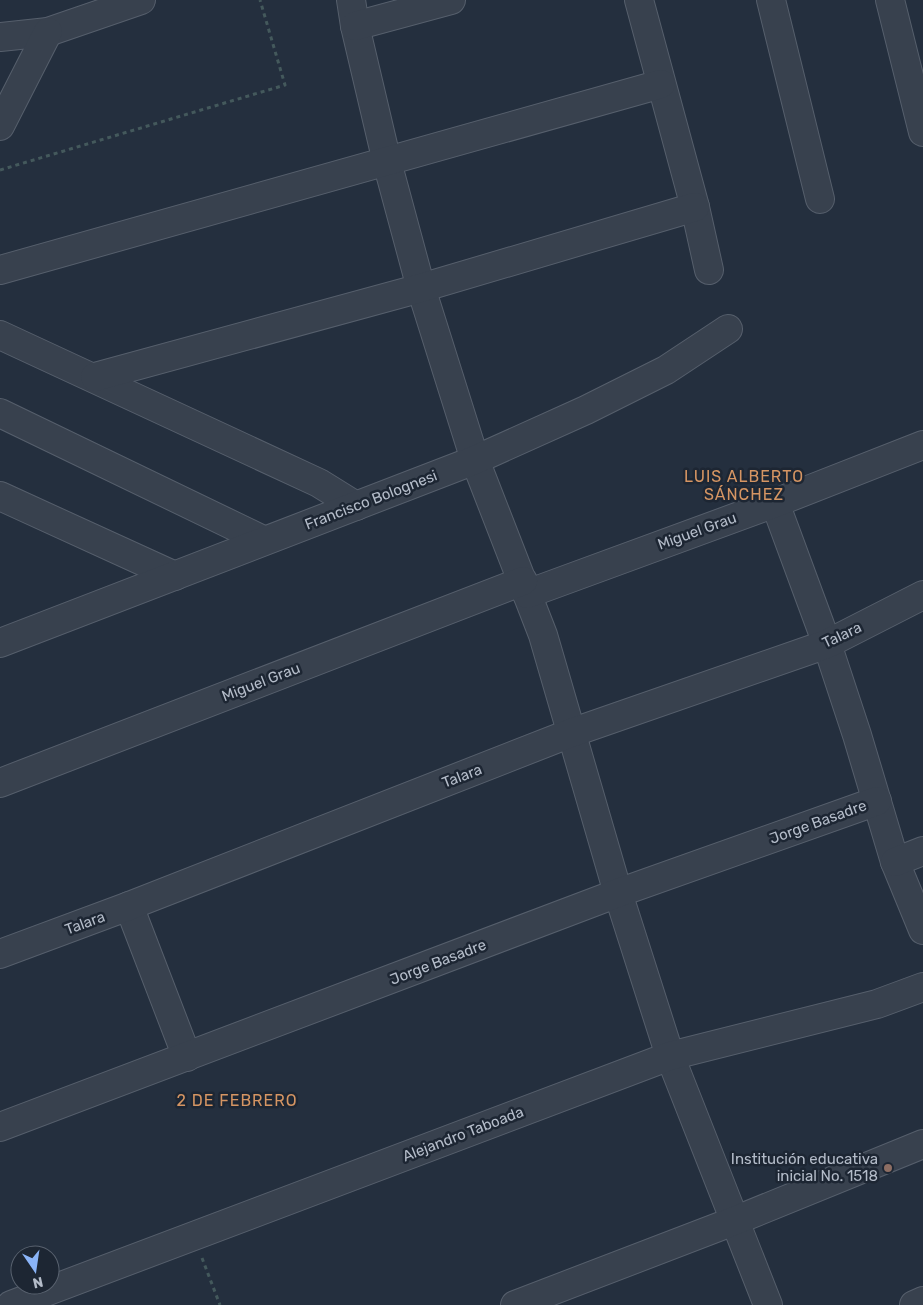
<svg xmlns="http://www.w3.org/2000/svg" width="923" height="1305" font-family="Rubik,sans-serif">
  <rect width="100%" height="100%" fill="#242f3e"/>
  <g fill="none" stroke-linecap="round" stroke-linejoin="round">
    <g stroke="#565f6c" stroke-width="30">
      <g id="minor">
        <polyline points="351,0 355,26 387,162 421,288 475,460 543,635 618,893 670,1056 768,1305"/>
        <polyline points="639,0 695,207 709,270"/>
        <polyline points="771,0 820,199"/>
        <polyline points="890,0 923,132"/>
        <polyline points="355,26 451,0"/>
        <polyline points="0,37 48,32 141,0"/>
        <polyline points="0,126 48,32"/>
        <polyline points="0,270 661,84"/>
        <polyline points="0,335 319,483 356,506"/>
        <polyline points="95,377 421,288 695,207"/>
        <polyline points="0,413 263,540"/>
        <polyline points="0,496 175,576"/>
        <polyline points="775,503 827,644 857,735 895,862 923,930"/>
        <polyline points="527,594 775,503 923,445"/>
        <polyline points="0,643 475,460 586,410 666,370 728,329"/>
        <polyline points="0,783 523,581"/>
        <polyline points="895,862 923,851"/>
        <polyline points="129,906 187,1057"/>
        <polyline points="0,954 129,906 571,733 827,644 923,595"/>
        <polyline points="0,1127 618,893 877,801"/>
        <polyline points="11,1305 670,1056 877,1004 923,987"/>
        <polyline points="515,1305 734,1221 923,1144"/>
        <polyline points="914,1305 923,1301"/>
      </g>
    </g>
    <g stroke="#44595c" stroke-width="3" stroke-dasharray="4 4" stroke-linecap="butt">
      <polyline points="0,170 285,85 260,0"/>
      <polyline points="202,1258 220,1305"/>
    </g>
    <use href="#minor" stroke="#38414e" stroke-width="28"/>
  </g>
  <circle fill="#8d6e63" stroke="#1d2633" stroke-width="2" cx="888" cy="1168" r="5"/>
  <g text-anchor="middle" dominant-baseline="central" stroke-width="5" stroke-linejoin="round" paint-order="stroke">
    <g font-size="15" fill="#b4bcc9" stroke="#1d2633">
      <text transform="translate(371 500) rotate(-21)">Francisco Bolognesi</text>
      <text transform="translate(697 531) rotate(-20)">Miguel Grau</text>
      <text transform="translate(842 635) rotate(-25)">Talara</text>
      <text transform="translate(261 682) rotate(-21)">Miguel Grau</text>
      <text transform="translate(462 776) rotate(-21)">Talara</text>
      <text transform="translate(818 822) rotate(-20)">Jorge Basadre</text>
      <text transform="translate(85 923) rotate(-20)">Talara</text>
      <text transform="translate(438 962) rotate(-21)">Jorge Basadre</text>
      <text transform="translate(463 1134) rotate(-21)">Alejandro Taboada</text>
    </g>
    <g font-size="15" fill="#b4bcc9" stroke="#1d2633" text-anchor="end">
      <text x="878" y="1159">Institución educativa<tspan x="878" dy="17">inicial No. 1518</tspan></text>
    </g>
    <g font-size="16" letter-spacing="1" fill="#d59563" stroke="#1d2633">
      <text x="744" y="476">LUIS ALBERTO<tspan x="744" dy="18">SÁNCHEZ</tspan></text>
      <text x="237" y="1100">2 DE FEBRERO</text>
    </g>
  </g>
  <g transform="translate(35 1270) rotate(167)"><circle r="24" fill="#1d2633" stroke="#59626f"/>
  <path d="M0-4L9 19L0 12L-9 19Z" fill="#8ab4f8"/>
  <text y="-8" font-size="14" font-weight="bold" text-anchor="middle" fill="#b4bcc9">N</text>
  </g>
</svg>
